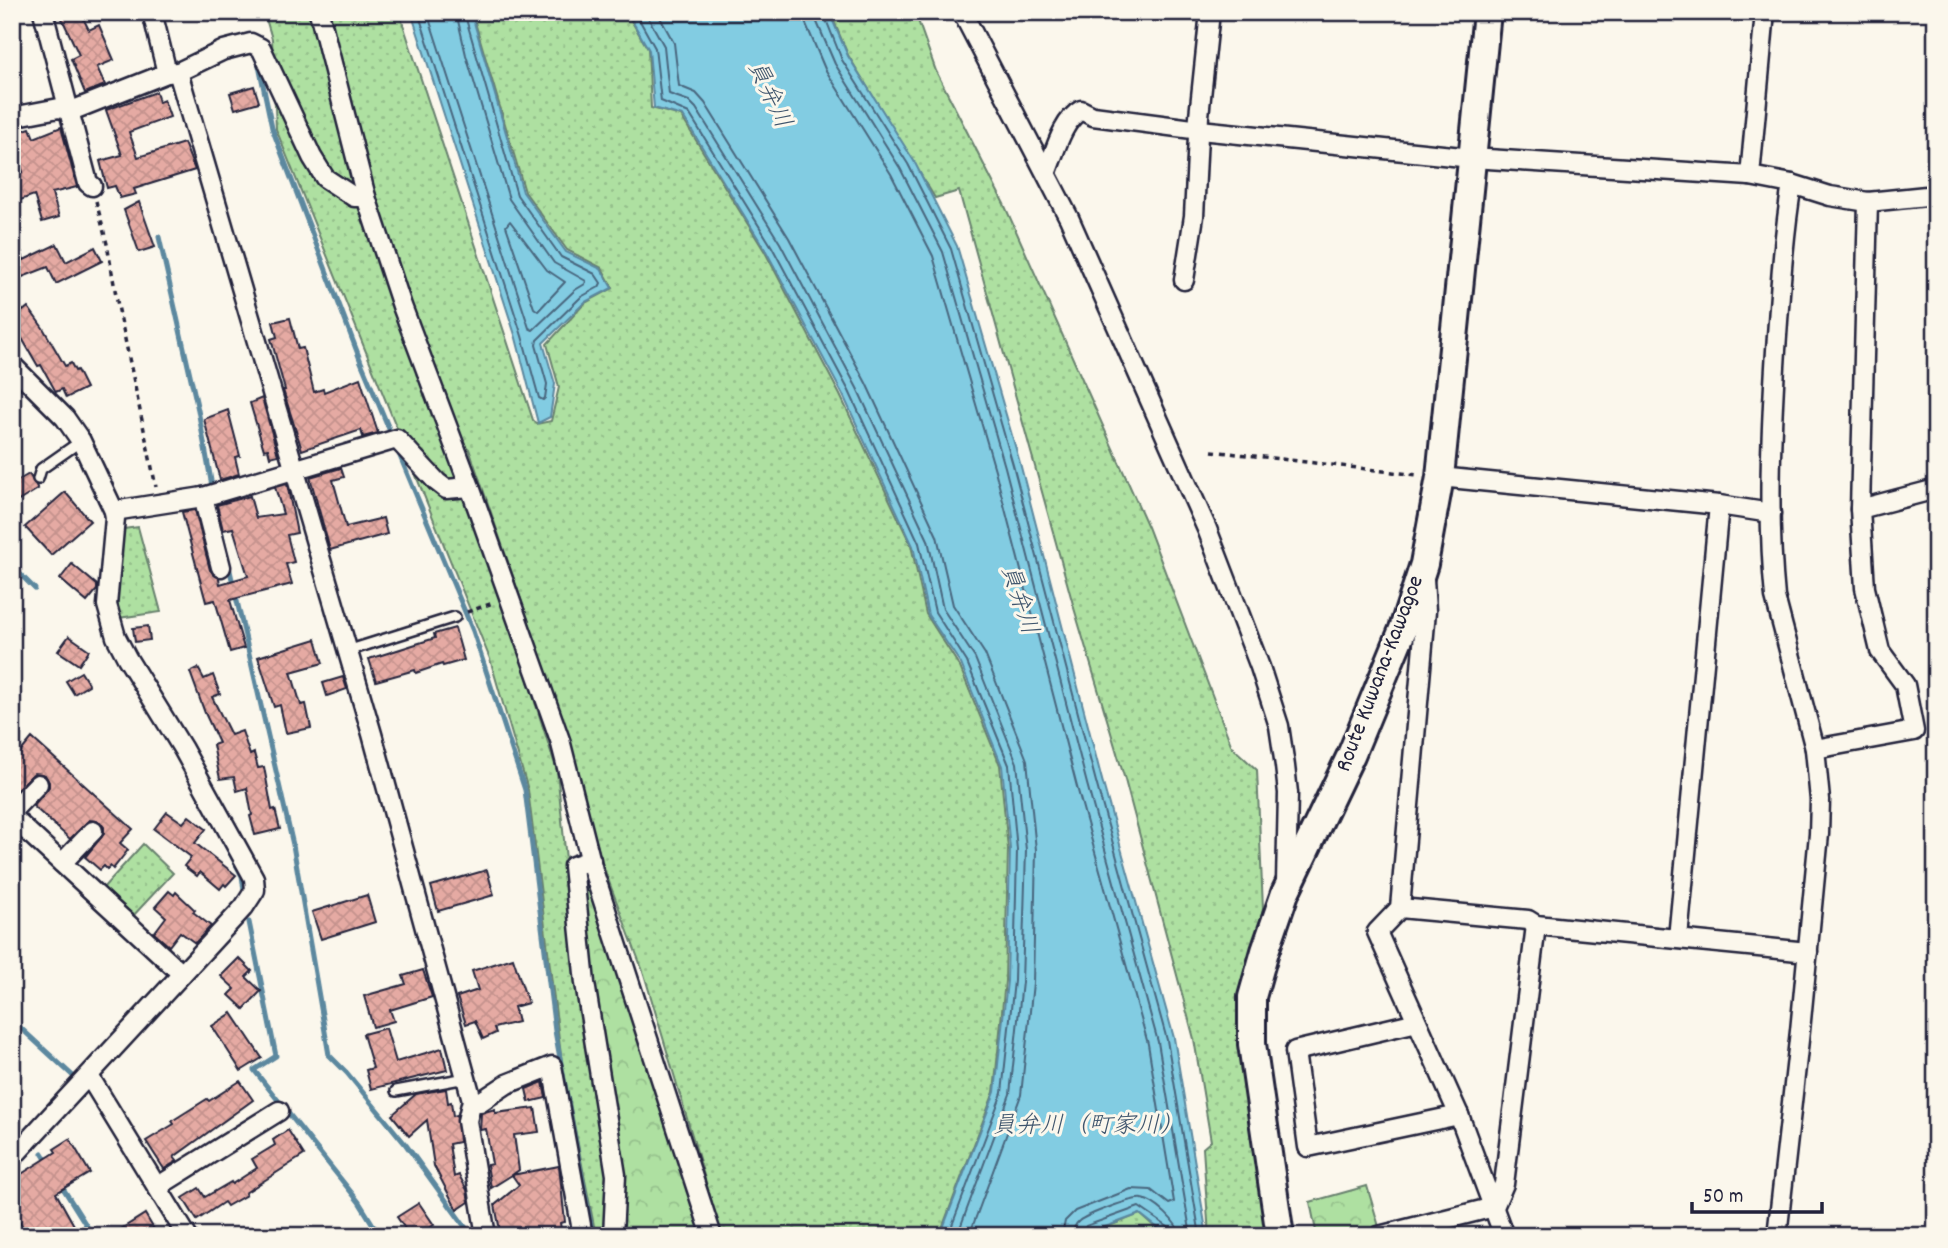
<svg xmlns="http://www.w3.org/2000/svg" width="1948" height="1248" font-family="Dekko,'Klee One',sans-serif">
  <defs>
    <pattern id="grass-dots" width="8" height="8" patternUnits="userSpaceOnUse" patternTransform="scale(1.75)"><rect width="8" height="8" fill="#aee0a1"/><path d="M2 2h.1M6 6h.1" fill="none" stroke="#95c08c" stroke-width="1.8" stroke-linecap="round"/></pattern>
    <pattern id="park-crowns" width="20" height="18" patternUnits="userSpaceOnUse" patternTransform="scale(1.75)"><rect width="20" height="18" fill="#aee0a1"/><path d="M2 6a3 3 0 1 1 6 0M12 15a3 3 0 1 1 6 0" fill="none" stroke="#95c08c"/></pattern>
    <pattern id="building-cross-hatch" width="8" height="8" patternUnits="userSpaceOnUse" patternTransform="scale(1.75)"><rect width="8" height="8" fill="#e5aaa3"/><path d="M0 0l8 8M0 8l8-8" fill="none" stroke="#c4928d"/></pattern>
  </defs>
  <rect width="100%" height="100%" fill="#fbf7ec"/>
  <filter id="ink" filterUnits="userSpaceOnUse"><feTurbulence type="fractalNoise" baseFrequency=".0143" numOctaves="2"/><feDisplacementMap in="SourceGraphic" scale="14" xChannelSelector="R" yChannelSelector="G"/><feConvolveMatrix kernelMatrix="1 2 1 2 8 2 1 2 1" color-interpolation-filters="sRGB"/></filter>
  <g filter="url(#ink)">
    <g fill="url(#grass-dots)" stroke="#68816e" stroke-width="2">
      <polygon points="264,12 399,12 533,420 537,424 551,421 559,387 547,344 585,303 613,288 602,268 567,250 525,192 472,12 626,12 648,49 651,108 681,116 765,252 840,395 911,545 926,614 960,667 1000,765 1008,849 1005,981 994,1092 939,1236 722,1236 644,974 603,866 561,715 469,449 456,454 557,771 569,889 606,1152 610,1236 596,1236 562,1063 528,790 490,659 276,129 272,39"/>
      <polygon points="830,12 915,12 936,71 1004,204 1148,527 1232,747 1257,770 1263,909 1245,989 1248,1104 1266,1236 1209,1236 1203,1148 1211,1141 1194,1039 1125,780 1074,608 959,191 935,198 848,55"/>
      <polygon points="138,527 161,612 118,618 116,604 124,529"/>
      <polygon points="143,844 173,873 132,917 102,889"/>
      <polygon points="1140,1214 1165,1236 1084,1236"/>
    </g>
    <g fill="url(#park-crowns)" stroke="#68816e" stroke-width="2">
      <polygon points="588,864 705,1236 624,1236 622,1170 594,1011 577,870"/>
      <polygon points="1367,1186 1380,1230 1350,1236 1317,1236 1310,1202"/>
    </g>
    <g fill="#82cce2" stroke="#5c889f" stroke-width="2">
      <polygon points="411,12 471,12 523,192 566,252 601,269 612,288 585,302 543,343 555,384 550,417 538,423 516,338"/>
      <polygon points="627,12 829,12 848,56 914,161 957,246 1020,463 1102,780 1174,1038 1207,1236 1168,1236 1140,1214 1081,1236 940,1236 995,1092 1007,981 1010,849 1002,766 961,664 928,615 913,546 843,395 766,251 683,116 654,108 649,50"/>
    </g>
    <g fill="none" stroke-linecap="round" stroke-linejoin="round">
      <g stroke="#48667e" stroke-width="2">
        <polyline points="418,12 522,336 539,398 543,400 545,398 547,384 536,345 537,340 581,297 599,287 601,283 595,274 561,257 517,195 464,12"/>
        <polyline points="427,12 529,328 533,330 575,290 585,284 586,281 554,263 509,199 466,55 456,12"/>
        <polyline points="635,12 655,48 661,101 689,113 772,247 849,391 919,543 935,612 967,662 1009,765 1017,850 1014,981 1002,1093 948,1236"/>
        <polyline points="645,12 664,46 669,94 689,101 696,108 780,243 857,388 928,540 943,609 975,658 1017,763 1026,850 1022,982 1010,1094 957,1236"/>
        <polyline points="657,12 674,43 679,86 696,93 705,103 789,238 866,383 937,536 953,605 985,654 1027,760 1036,850 1033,983 1021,1095 969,1236"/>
        <polyline points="804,12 806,24 825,69 891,174 933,256 995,470 1077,787 1148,1044 1174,1202 1169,1204 1151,1190 1131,1189 1075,1211 1065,1221 1062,1236"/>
        <polyline points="815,12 816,20 835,64 900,168 943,252 1005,467 1087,784 1158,1042 1191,1236"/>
        <polyline points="823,12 842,60 908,164 951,249 1013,465 1096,782 1167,1040 1200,1236"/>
        <polygon points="510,221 547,270 565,282 538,311 534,308 506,226"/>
        <path d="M 1073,1236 C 1073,1230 1074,1225 1079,1221 C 1086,1215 1133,1197 1142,1199 C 1155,1201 1179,1223 1180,1236"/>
        <polyline points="1082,1236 1086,1226 1139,1207 1168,1227 1171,1236"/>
      </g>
      <g stroke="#5c889f" stroke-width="5">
        <polyline points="258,61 272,128 361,362 392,436"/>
        <polyline points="159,237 198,410 212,486"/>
        <polyline points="397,449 473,631 525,790 555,1031 593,1236"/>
        <polyline points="215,501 226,553"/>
        <polyline points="228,562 293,845 329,1055 347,1073 406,1145 468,1231"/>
        <polyline points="12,566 35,589"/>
        <polyline points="223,839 242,876 244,890"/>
        <polyline points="249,922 276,1056 254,1070 359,1202 380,1236"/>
        <polyline points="12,1020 73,1076"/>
        <polyline points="42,1153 49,1164"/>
        <polyline points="61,1185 93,1236"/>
      </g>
    </g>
    <g fill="url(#building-cross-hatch)" stroke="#22223b" stroke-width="2">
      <polygon points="59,12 80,12 89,30 99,25 114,60 97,67 105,85 85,93 71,59 79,55"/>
      <polygon points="254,86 259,102 235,109 230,93"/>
      <polygon points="156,92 159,102 164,100 170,117 129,132 138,157 184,143 195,170 134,189 136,194 120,198 115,186 107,188 100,161 122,155 106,110"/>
      <polygon points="61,127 77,187 52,193 59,217 42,222 34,195 12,203 12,175 23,172 12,134 30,128 34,138"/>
      <polygon points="139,202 155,247 139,252 124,210"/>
      <polygon points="12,232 15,232 24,260 57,244 66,262 95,247 102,261 56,284 48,267 12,281"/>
      <polygon points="12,293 23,311 28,307 43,328 65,366 71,363 75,371 77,370 86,388 66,398 62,389 56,392 41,365 38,366 20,335 12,340"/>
      <polygon points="290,318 298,349 303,348 314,392 323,389 324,392 360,378 378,433 363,437 361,430 302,450 283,390 285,390 271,339 277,337 273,322"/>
      <polygon points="262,398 278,455 270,457 268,449 264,450 250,403"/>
      <polygon points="228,410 240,456 235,457 239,474 220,480 204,419"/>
      <polygon points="341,468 344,477 333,480 346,527 383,518 387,534 330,550 310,477"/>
      <polygon points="29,474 38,489 12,505 12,484"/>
      <polygon points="287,484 297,533 287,535 294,562 286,564 292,584 230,600 244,648 230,652 215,600 206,602 182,512 195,510 210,570 219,578 220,584 248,576 233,528 223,530 217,505 250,496 256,518 283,514 275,487"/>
      <polygon points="65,492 90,521 51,555 25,527"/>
      <polygon points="72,564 97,585 97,590 87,602 60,579"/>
      <polygon points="148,626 150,640 135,642 133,628"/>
      <polygon points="455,628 464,660 443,666 442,664 416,673 415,670 376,681 369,659 435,638 434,634"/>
      <polygon points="69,636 89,650 79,665 58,651"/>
      <polygon points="316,639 323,663 291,672 301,705 306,704 311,728 286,733 280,705 274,707 258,657"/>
      <polygon points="198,668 204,679 213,675 220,694 212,697 231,735 242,731 250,755 254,753 258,768 264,767 272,810 275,809 280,829 255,835 250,816 252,815 247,788 237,791 234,777 220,779 213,745 219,743 205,713 190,672"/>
      <polygon points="81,672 89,685 74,694 66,681"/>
      <polygon points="343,677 347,689 327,696 323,683"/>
      <polygon points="32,738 133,829 120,843 128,850 113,869 110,866 107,869 104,866 100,870 85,857 104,834 104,827 100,822 89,820 70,839 33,806 49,787 49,782 45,775 34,773 15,792 12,790 12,750 18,755"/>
      <polygon points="167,812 183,823 189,816 206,829 195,843 236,875 226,886 224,884 220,889 200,872 197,876 184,866 191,857 154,829"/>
      <polygon points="487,870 494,895 438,911 431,886"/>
      <polygon points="169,891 174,895 176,892 195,910 193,912 211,926 195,943 180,932 169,946 154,933 166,917 155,907"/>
      <polygon points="367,895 375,922 321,939 312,912"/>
      <polygon points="239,958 252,971 246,977 261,991 244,1009 229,995 235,989 221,976"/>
      <polygon points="513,958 528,1003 514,1007 518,1022 494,1028 496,1033 483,1039 475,1021 466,1024 457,997 478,990 472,971"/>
      <polygon points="423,970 432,997 390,1010 394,1021 373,1027 364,996 406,984 403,976"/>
      <polygon points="232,1013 262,1058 241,1071 212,1026"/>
      <polygon points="386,1028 396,1062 442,1048 447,1070 371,1089 366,1070 373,1068 363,1034"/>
      <polygon points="240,1081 253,1100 174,1157 177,1161 164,1169 146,1141 174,1124 172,1121 183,1114 207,1099 209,1101"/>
      <polygon points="543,1082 546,1098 529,1102 526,1089"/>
      <polygon points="446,1089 448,1103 451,1102 453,1116 457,1115 459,1142 449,1144 454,1177 459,1175 467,1190 469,1202 457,1210 434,1166 427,1120 409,1136 392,1115 416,1094"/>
      <polygon points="535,1108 539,1132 514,1135 519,1170 512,1175 559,1166 565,1222 560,1223 562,1236 501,1236 495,1205 519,1185 512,1175 491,1188 487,1165 492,1164 486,1129 480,1130 481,1113 495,1109 495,1113"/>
      <polygon points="288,1130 304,1155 245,1193 246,1195 227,1206 224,1202 197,1220 183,1198 199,1188 205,1197 231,1182 232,1184 257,1168 252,1159 275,1145 273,1140"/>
      <polygon points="70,1139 90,1173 56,1193 80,1236 29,1236 12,1211 12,1180 56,1152 54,1149"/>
      <polygon points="419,1203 434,1225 416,1236 410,1236 397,1217"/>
      <polygon points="145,1214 158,1236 110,1236"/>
    </g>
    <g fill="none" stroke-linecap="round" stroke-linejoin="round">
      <g stroke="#22223b" stroke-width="14">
        <g id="service">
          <polyline points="38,479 41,469 81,441"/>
          <polyline points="347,651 455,617"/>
          <polyline points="396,1091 466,1078"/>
        </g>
      </g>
      <g stroke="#22223b" stroke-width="23">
        <g id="minor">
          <polyline points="43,12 88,183 92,186"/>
          <polyline points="152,12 167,73"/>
          <polyline points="319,12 366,197 402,306 470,487 560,740 593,870 712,1236"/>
          <polyline points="962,12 1069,218 1207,529 1260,667 1279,726 1285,766 1288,793 1286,882"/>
          <polyline points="178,72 372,734 472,1100 467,1121 486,1236"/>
          <polyline points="12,117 59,108 71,111 167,73 178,72 224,50 251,43 261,48 312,157 325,178 354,197 366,197"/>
          <path d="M 1047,171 C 1055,152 1062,121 1081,110 L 1093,116 L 1200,130 L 1472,158 L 1750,176 L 1792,184 L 1830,196 L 1868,202 L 1936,195"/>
          <polyline points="1750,176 1765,12"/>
          <polyline points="1184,280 1194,216 1199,116 1210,12"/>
          <polyline points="12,365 65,418 81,441 114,511 115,518 107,605 116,637 127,658 183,749 254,878 255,890 244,907 12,1158"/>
          <polyline points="1440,477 1719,505 1771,513"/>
          <polyline points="203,497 221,567"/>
          <polyline points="1860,509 1936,489"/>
          <polyline points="114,511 203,497 397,439 437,482 446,489 470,487"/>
          <polyline points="1424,579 1426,611 1400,908 1377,932 1459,1115 1504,1236"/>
          <polyline points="1815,749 1914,731 1905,685 1880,651 1865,588 1860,509 1868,202"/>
          <polyline points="12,811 38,784"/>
          <polyline points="12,817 182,974"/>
          <polyline points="591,860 573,866 585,983 616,1175 613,1236"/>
          <polyline points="62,863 93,831"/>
          <polyline points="1400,908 1528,920 1536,925 1808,952"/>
          <polyline points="1678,938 1719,505"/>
          <polyline points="1417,1022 1295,1051 1308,1147 1459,1115"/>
          <polyline points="89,1076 187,1236"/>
          <polyline points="472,1100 480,1102 507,1084 552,1066 583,1236"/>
          <polyline points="157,1187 279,1111"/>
          <polyline points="1494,1207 1504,1184 1536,925"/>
          <polyline points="1379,1236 1494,1207"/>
          <path d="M 1777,1236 L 1800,1031 L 1819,834 L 1820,800 L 1815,749 L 1775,597 C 1767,516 1771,432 1776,350 C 1780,294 1783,239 1792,184"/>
        </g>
      </g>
      <g stroke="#22223b" stroke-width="32">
        <polyline id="secondary" points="1280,1236 1252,1044 1252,997 1265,951 1285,893 1351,755 1403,629 1424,564 1440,477 1487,12"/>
      </g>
      <g stroke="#22223b" stroke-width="3.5" stroke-dasharray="5 5" stroke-linecap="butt">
        <polyline points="96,201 107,244 117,301 156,487"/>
        <polyline points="1212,451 1418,475"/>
        <polyline points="467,612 493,603"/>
      </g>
      <use href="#service" stroke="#fbf7ec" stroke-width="9"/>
      <use href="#minor" stroke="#fbf7ec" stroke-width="18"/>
      <use href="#secondary" stroke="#fbf7ec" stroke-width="26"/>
    </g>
  </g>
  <g text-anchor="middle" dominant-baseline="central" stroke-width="6" stroke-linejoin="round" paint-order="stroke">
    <g font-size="23" fill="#22223b" stroke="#fbf7ec">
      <text transform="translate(1381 674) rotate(-69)">Route Kuwana-Kawagoe</text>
    </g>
    <g font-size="24" font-style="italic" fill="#3f556d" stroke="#fbf7ec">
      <text transform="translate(768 95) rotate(65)">員弁川</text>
      <text transform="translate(1018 600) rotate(72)">員弁川</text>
      <text x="1088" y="1127">員弁川（町家川）</text>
    </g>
  </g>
  <rect width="1948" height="1248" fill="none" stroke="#fbf7ec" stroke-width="42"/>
  <rect x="21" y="21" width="1906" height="1206" fill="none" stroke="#22223b" stroke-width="2.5" filter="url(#ink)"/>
  <path d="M1692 1202v10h130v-10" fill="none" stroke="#22223b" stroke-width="3.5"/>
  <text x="1703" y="1202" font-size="21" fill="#22223b" stroke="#fbf7ec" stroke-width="5" paint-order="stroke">50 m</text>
</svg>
